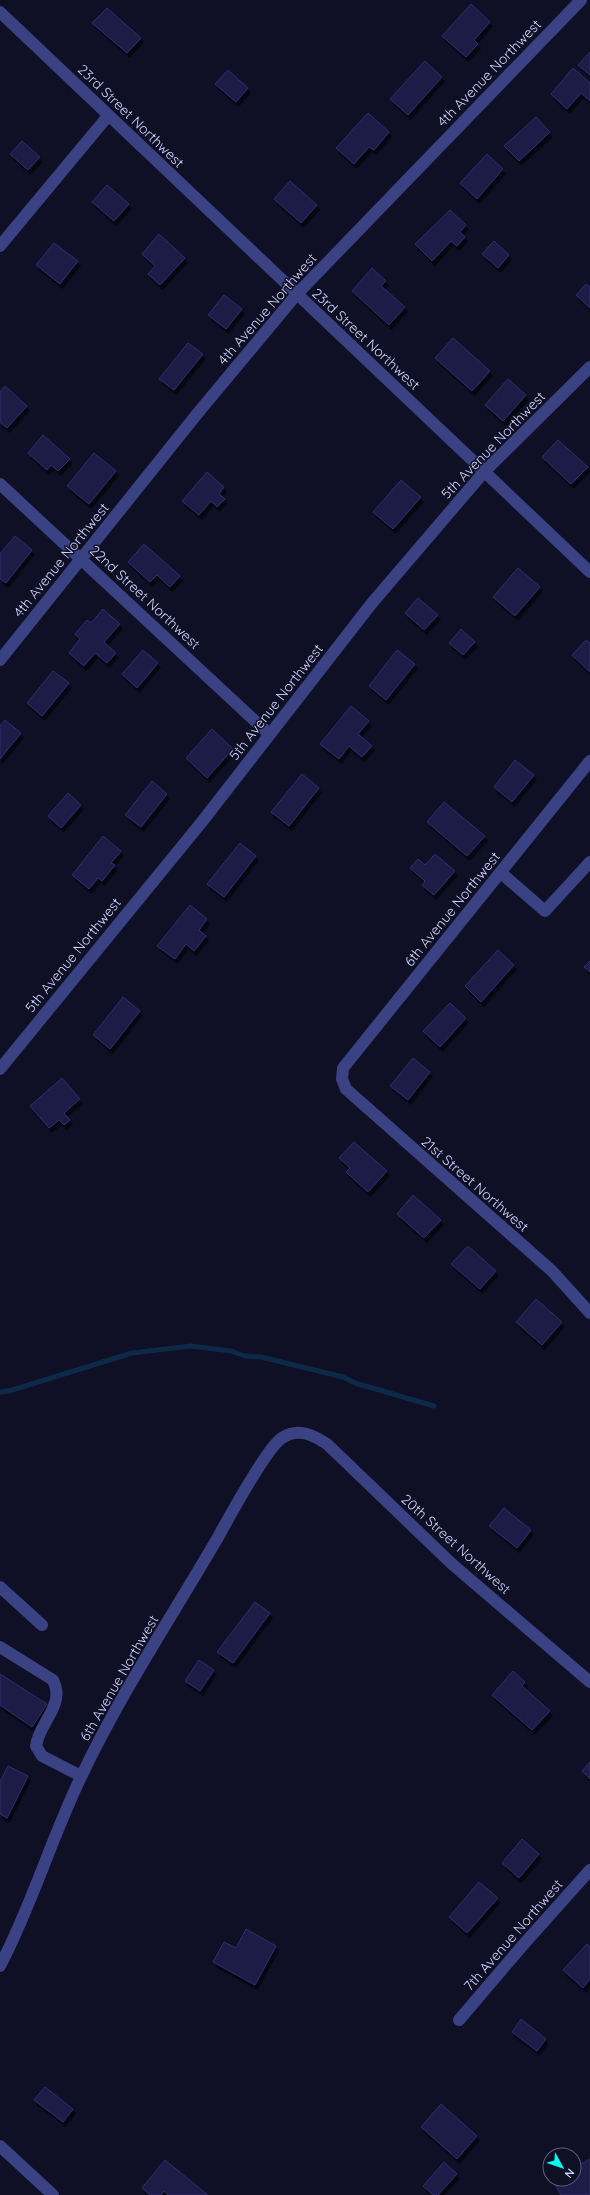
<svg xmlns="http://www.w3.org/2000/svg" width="590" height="2195" font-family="Quicksand,sans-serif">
  <defs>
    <filter id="shadow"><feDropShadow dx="2.5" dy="4.5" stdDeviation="0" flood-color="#0009"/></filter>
  </defs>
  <rect width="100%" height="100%" fill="#0f0f25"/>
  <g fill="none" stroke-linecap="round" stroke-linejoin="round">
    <polyline stroke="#0c2a47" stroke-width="5" points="0,1392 9,1391 132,1353 191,1346 231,1351 245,1356 261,1357 343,1377 355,1383 434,1406"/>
  </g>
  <g fill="#1d1b46" stroke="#312d72" filter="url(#shadow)">
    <polygon points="471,4 490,22 474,40 478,44 466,57 442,36"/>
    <polygon points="107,8 141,38 127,53 92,23"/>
    <polygon points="590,52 590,75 578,65"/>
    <polygon points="425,61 442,77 408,115 390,99"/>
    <polygon points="573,68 590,83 590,101 581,93 567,109 551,94"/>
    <polygon points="228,70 248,88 236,102 215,84"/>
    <polygon points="368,113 389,132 374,150 369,147 354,164 336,148"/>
    <polygon points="536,117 550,132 519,161 504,146"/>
    <polygon points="22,141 40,157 28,170 10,154"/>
    <polygon points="487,154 503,169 477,199 460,183"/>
    <polygon points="290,181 317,205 301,223 274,199"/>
    <polygon points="107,185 129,204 114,221 92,202"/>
    <polygon points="450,210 466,225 460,232 465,237 457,246 451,241 432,261 415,244"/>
    <polygon points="159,234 185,258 160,285 148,274 155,266 142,254"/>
    <polygon points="494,241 509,255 498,268 482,254"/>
    <polygon points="54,243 78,261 60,284 36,265"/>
    <polygon points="372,268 386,281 381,286 405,307 389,325 352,291"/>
    <polygon points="586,284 590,287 590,308 576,295"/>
    <polygon points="224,295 242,309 226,329 208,315"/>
    <polygon points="453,338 490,371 472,391 435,358"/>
    <polygon points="188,343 203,354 174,390 159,379"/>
    <polygon points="508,379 526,395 503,421 485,405"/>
    <polygon points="5,386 27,406 7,428 0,422 0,392"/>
    <polygon points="43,435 70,459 58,471 51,465 47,470 28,453"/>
    <polygon points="558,440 588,467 571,484 542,457"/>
    <polygon points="94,453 116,471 89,504 67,486"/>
    <polygon points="207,472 224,487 219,494 225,499 217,507 211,501 199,515 182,501"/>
    <polygon points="401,480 421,497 393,529 373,512"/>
    <polygon points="15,536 32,550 6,583 0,579 0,554"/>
    <polygon points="144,544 180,576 170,587 157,575 150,582 128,562"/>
    <polygon points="518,568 540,587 515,616 493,597"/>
    <polygon points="418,598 438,615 424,630 405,613"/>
    <polygon points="103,609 120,624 104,642 116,653 107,663 95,653 84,666 69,653 80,639 75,634 87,620 91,623"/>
    <polygon points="461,629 475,642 463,655 449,643"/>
    <polygon points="586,640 590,643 590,672 572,655"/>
    <polygon points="143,650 158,663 137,688 122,674"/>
    <polygon points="397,650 415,664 386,700 369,686"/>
    <polygon points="53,671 69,683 42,716 27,703"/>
    <polygon points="351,706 369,721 358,734 372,746 362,757 349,746 339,759 320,744"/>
    <polygon points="5,720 21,733 0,759 0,726"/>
    <polygon points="212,729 233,749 207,778 186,758"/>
    <polygon points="515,760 534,775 512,802 494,787"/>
    <polygon points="302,774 319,788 289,826 271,812"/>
    <polygon points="152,781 167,794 141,827 125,815"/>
    <polygon points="68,793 81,805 61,828 48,816"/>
    <polygon points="444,802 485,836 467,856 427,822"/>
    <polygon points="103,836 121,851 111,863 115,865 102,881 98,878 89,889 72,875"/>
    <polygon points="240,843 256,856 224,897 207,884"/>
    <polygon points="435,854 455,871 434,895 422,885 425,881 410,868 418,859 425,865"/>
    <polygon points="190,905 207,919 199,930 206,936 194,951 186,944 175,959 157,946"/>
    <polygon points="498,950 514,965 481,1002 465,986"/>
    <polygon points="590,961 590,972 584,967"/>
    <polygon points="123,997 140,1011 110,1049 93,1035"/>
    <polygon points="450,1003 466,1018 440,1047 423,1031"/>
    <polygon points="413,1058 430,1072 408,1100 390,1086"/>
    <polygon points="62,1078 80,1099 64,1113 70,1120 64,1125 59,1120 49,1128 30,1106"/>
    <polygon points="354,1142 387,1171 368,1192 346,1172 350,1168 339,1158"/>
    <polygon points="413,1195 441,1220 424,1238 397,1214"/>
    <polygon points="468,1246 496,1271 480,1289 451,1264"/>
    <polygon points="536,1299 562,1322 542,1345 516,1322"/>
    <polygon points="504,1508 531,1530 517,1548 489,1526"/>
    <polygon points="255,1602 270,1613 233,1663 217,1652"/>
    <polygon points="199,1660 214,1670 200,1691 185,1681"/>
    <polygon points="513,1671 525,1682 522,1686 550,1711 532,1730 492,1695"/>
    <polygon points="0,1674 47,1704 32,1727 0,1705"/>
    <polygon points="590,1762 590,1779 582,1771"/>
    <polygon points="8,1766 28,1776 7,1818 0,1814 0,1782"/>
    <polygon points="522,1839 539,1854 519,1878 502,1863"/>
    <polygon points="479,1882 498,1898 467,1933 449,1917"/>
    <polygon points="246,1929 276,1946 255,1985 213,1962 224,1942 236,1948"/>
    <polygon points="587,1944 590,1947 590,1979 583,1988 563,1970"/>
    <polygon points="521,2019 546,2039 537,2051 512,2032"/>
    <polygon points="45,2087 73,2109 63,2122 34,2100"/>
    <polygon points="441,2104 477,2136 457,2159 421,2127"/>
    <polygon points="590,2159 590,2195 561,2195 553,2181 556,2179 574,2179 574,2168"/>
    <polygon points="165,2160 208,2195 168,2195 164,2191 161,2195 150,2195 142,2188"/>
    <polygon points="444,2162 457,2174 438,2195 433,2195 423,2186"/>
  </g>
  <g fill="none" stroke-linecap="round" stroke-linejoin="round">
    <g stroke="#3a4284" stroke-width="12">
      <polyline points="0,12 590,572"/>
      <polyline points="0,246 108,116"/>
      <polyline points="0,484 269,734"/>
      <polyline points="0,660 197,414 297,294 581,0"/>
      <polyline points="590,761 343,1068 342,1079 346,1089 552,1271 590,1313"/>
      <polyline points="501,873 545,911 590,862"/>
      <polyline points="0,1069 201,823 372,603 484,472 590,367"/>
      <polyline points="0,1587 42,1625"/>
      <path d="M 0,1647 L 53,1680 C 66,1705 39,1722 36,1746 L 42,1756 L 81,1776"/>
      <path d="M 0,1966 C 32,1905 51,1839 81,1777 C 120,1694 171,1618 217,1539 C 228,1519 267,1447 282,1438 C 298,1427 313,1435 327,1444 L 452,1564 L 590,1682"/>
      <polyline points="459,2020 523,1945 590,1870"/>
      <polyline points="0,2146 53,2195"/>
    </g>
  </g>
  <g text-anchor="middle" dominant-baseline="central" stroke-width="3" stroke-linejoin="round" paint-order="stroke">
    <g font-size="14" fill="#d3d5ff" stroke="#0f0f25">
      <text transform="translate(489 73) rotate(-46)">4th Avenue Northwest</text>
      <text transform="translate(131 116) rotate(44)">23rd Street Northwest</text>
      <text transform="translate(267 309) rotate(-49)">4th Avenue Northwest</text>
      <text transform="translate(366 339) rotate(43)">23rd Street Northwest</text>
      <text transform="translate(493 445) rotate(-46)">5th Avenue Northwest</text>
      <text transform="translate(61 560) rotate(-51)">4th Avenue Northwest</text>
      <text transform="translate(145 597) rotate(43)">22nd Street Northwest</text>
      <text transform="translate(276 702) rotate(-52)">5th Avenue Northwest</text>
      <text transform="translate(452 909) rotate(-51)">6th Avenue Northwest</text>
      <text transform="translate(73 955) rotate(-51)">5th Avenue Northwest</text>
      <text transform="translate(475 1184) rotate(41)">21st Street Northwest</text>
      <text transform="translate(456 1544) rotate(42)">20th Street Northwest</text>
      <text transform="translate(119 1678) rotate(-60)">6th Avenue Northwest</text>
      <text transform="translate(513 1935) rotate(-49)">7th Avenue Northwest</text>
    </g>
  </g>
  <g transform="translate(562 2167) rotate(130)"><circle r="19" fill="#0f0f25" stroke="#5d5e7c"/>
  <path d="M0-3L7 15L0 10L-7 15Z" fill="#01fdf2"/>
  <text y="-6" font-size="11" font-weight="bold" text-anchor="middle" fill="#d3d5ff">N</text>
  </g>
</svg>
